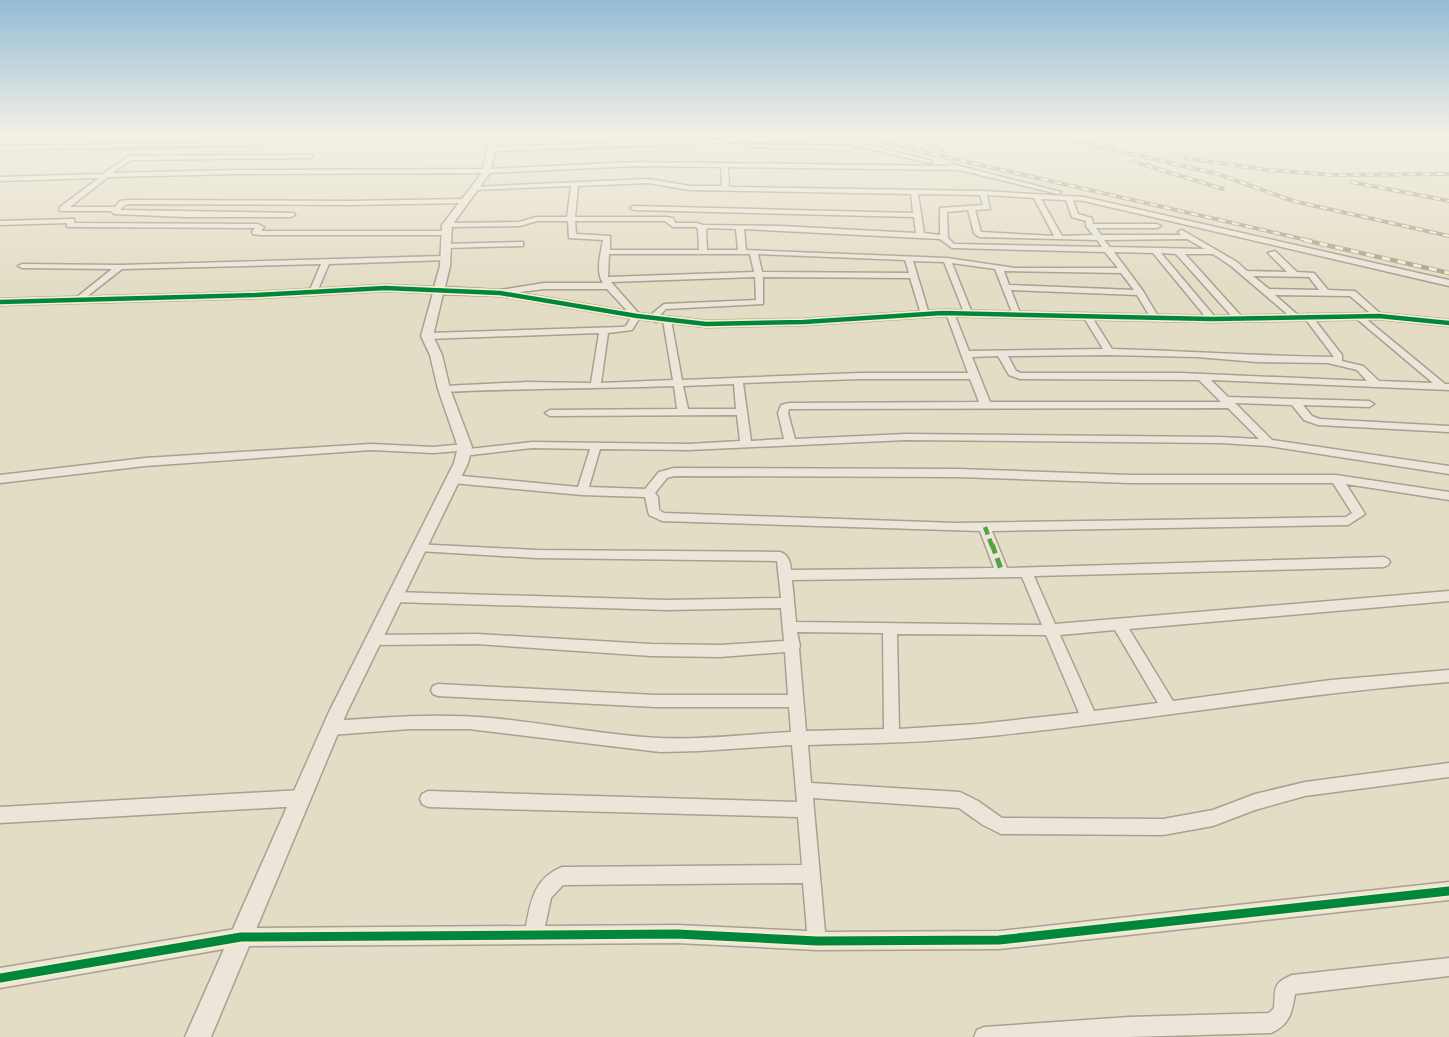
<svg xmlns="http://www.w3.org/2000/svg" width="1449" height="1037" font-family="'Zilla Slab',serif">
  <rect width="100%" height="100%" fill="#e4ddc6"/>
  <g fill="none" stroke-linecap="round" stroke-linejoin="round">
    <g stroke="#a8a090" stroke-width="3">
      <g id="minor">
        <polygon points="0,135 87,135 84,137 0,139"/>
        <polygon points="828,135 932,161 929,163 828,139 492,151 489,149 492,147"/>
        <polygon points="258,142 260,145 0,150 0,146"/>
        <polygon points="751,144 851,146 854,148 851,150 749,147"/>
        <path d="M 312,155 L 312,157 L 310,158 L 131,160 L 112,173 L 237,170 L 487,169 L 637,162 L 949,166 L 952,164 L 1061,192 L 1058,194 L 960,170 L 728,167 L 729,187 L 983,191 L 1084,197 L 1449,280 L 1449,286 L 1084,201 L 1073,200 L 1078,214 L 1092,218 L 1093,224 L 1157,224 L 1161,226 L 1157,228 L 1096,228 L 1101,235 L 1181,235 L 1178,232 L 1182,230 L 1237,262 L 1247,271 L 1287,272 L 1268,253 L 1275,251 L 1297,272 L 1314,273 L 1328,290 L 1355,291 L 1383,316 L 1382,318 L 1376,318 L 1350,296 L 1275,295 L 1300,317 L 1299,319 L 1293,319 L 1231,266 L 1213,254 L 1185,254 L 1242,317 L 1242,321 L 1236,321 L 1176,254 L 1161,253 L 1215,317 L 1215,321 L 1209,321 L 1153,253 L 1114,252 L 1143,291 L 1159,318 L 1155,321 L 1152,320 L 1137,295 L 1011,290 L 1020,313 L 1019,315 L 1013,315 L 995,269 L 952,263 L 972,313 L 971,315 L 965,315 L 944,262 L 913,261 L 929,314 L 925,317 L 921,314 L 910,278 L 763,277 L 763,304 L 666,309 L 661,314 L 659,321 L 656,322 L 652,319 L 653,313 L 664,304 L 756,300 L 755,277 L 611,282 L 641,316 L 632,330 L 608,333 L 601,383 L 673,380 L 663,320 L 667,317 L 671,320 L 682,380 L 860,373 L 968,373 L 946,313 L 950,310 L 954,313 L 969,351 L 1103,349 L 1083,316 L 1087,313 L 1090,314 L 1112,349 C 1186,351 1260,356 1334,357 L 1304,317 L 1308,314 L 1311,315 L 1342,355 L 1342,361 L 1363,366 L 1379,381 L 1433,383 L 1357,319 L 1357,315 L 1360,314 L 1445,384 L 1449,384 L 1449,390 L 1211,380 L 1228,397 L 1369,401 L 1374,404 L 1369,407 L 1303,405 L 1312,416 L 1320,419 L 1449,426 L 1449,432 L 1318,425 L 1304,420 L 1292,405 L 1235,403 L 1272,440 L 1449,466 L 1449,474 L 1269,446 L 1220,443 L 906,440 L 689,450 L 600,449 L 589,487 L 645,489 L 659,472 L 674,468 L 958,469 L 1130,475 L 1336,475 L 1449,492 L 1449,500 L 1346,484 L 1365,514 L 1348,525 L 992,531 L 1007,568 L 1384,557 L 1388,559 L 1390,562 L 1388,565 L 1384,567 L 1034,576 L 1055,624 L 1449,591 L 1449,601 L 1129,629 L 1173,701 L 1331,680 L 1449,670 L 1449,682 C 1292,694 1137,722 980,737 C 923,743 865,743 808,745 L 811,783 L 960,792 L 978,801 L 1002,818 L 1163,819 L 1213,810 L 1255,794 L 1305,782 L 1449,763 L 1449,777 L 1305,796 L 1255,810 L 1213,826 L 1163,835 L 1001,834 L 983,825 L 959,808 L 813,798 L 825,932 L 999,931 L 1449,882 L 1449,900 L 999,949 L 817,950 L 677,943 L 241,946 L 0,988 L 0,968 L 241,928 L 526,926 C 531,899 535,878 562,867 L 802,865 L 798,817 L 428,807 L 422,804 L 420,799 L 422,794 L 428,791 L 797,802 L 792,745 L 700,751 L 660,752 L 469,729 L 410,729 L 331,735 L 326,733 L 323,728 L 326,723 L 331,721 C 384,717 437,713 491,718 C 547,723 602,735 659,738 C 703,740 747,734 791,732 L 789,707 L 655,707 L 438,696 L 433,694 L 431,690 L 433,686 L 438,684 L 655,695 L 788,695 L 785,652 L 720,657 L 651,656 L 477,644 L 373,645 L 368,644 L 366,640 L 368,636 L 373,635 L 477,634 L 651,644 L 720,645 L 784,641 L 781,608 L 667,610 L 394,602 L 389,601 L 387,597 L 389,593 L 394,592 L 667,600 L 781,598 L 777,561 L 536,558 L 418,551 L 414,550 L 412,547 L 414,544 L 536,550 L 780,552 C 789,555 790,562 791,570 L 994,568 L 980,531 L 662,521 L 649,515 L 645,497 L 582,495 L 452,483 L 446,479 L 452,475 L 578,487 L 590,449 L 532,448 L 463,456 L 459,455 L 459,451 L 433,453 L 371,450 L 145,466 L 0,483 L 0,475 L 145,458 L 371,444 L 433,447 L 465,444 L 469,445 L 469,449 L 532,442 L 689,444 L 740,441 L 737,415 L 550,416 L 545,413 L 550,410 L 677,409 L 674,386 C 597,389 521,388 444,392 L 439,389 L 444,386 L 527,382 L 591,383 L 599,333 L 427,339 L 422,336 L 427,333 L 621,327 L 626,326 L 632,316 L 607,289 L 544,289 L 497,295 L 496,293 L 500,290 L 544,283 L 603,283 C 595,272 601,252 603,240 L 569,238 L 568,221 L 537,221 L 520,226 L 444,227 L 443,225 L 447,223 L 519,222 L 536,217 L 567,217 L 571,186 L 474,190 L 472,189 L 472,187 L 648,179 L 690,186 L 722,186 L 721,167 L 637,166 L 487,173 L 237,174 L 108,177 L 70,207 L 115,207 L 120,201 L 129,200 L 350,201 L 464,199 L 468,201 L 464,203 L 350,205 L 129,204 L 125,205 L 120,210 L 294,213 L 295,215 L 291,217 L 186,217 L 114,214 L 111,211 L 60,211 L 60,207 L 99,178 L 0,181 L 0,177 L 103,174 L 129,156 ZM 648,183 L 690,190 L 911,194 L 913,213 L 634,206 L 630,208 L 634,210 L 914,217 L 916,233 L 780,226 L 703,225 L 697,223 L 675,223 L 673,218 L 665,217 L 575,217 L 578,186 ZM 918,194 L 980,195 L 983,205 L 940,208 L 940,235 L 924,233 ZM 987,195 L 1034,198 L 1054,236 L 981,232 L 975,210 L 990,209 ZM 1041,199 L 1066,200 L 1072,217 L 1086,221 L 1086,226 L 1093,235 L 1062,236 ZM 968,210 L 974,233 L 979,237 L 1097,240 L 1102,247 L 954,244 L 948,238 L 947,212 ZM 575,221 L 665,221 L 673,227 L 696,227 L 698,229 L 699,250 L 610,250 L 610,236 L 576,234 ZM 708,228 L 736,229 L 738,250 L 707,250 L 706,230 ZM 744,229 L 940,239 L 952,248 L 1105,252 L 1118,268 L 1015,268 L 947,258 L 746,250 ZM 1187,239 L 1205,249 L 1110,247 L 1104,240 ZM 609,254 L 750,254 L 754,272 L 608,277 ZM 758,254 L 905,260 L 909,273 L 762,272 ZM 1004,271 L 1121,273 L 1134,290 L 1009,285 ZM 1253,276 L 1309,277 L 1319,290 L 1269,289 ZM 1109,355 L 1197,357 L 1257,362 L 1328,363 L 1357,370 L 1367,381 L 1181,373 L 1021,373 L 1016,371 L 1008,356 ZM 998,356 L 1009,375 L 1020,379 L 1199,380 L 1221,402 L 990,402 L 972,357 ZM 860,379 L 970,379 L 979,402 L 789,403 L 781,405 L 778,413 L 784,439 L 751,441 L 743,383 ZM 734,384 L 736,409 L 688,409 L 683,386 ZM 1228,408 L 1259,439 L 1220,437 L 906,434 L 795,439 L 788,413 L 789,409 ZM 674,476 L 958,477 L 1130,483 L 1333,483 L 1352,513 L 1346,517 L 956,523 L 664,513 L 659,510 L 658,497 L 655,493 L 667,478 ZM 1022,577 L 1042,625 L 796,622 L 792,580 ZM 1115,630 L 1158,703 L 1094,711 L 1060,635 ZM 797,632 L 883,633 L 884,729 L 806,731 L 799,649 L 800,646 ZM 897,634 L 1046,635 L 1079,713 L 978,724 L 899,729 ZM 803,883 L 807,931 L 677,925 L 545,926 L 551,898 L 563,885 Z"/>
        <polygon points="71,219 74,219 74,223 258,224 264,227 261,231 446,231 450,233 446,235 260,235 253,234 252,232 255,228 70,227 67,227 67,223 0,225 0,221"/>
        <polygon points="520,242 523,242 523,246 446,248 442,246 446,244"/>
        <polygon points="444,256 448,258 447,260 329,264 317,292 313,295 309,292 321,264 122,269 80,302 76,299 77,297 112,269 22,268 18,266 22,264 120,265"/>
        <polygon points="301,790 307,793 309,798 307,803 301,806 0,823 0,807"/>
        <path d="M 1449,958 L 1449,976 L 1295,994 C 1292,1012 1290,1025 1271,1033 L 1128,1037 L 974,1037 L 977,1030 L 984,1027 L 1129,1017 L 1269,1013 L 1274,1008 C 1276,989 1271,984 1292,975 Z"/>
      </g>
    </g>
    <g stroke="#a8a090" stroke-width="3">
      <polygon id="tertiary" points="490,135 498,135 490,173 452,225 450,266 445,287 500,290 637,313 706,321 804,319 942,310 1212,316 1379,313 1449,320 1449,326 1379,319 1212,322 942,316 804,325 706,327 637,319 500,296 443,294 433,336 442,355 450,389 472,447 468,463 347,712 211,1037 185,1037 329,712 454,463 458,447 438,389 430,355 421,336 433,293 385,291 256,298 0,305 0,299 256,292 385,285 434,287 440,266 442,225 482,173"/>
    </g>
    <g stroke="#8d8677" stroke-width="2">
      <polygon id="primary" points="0,135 7,135 0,140"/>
    </g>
    <use href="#minor" fill="#ebe6d9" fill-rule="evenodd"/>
    <use href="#tertiary" fill="#ebe6d9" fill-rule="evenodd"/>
    <use href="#primary" fill="#e3ddc9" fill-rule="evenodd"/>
    <g stroke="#aaa599" stroke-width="4">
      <g id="rail-far1">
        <polyline points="850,135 1311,241"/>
        <polyline points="909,135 942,150"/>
        <polyline points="1024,135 1056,142"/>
        <polyline points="1050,135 1218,174 1293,201 1449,236"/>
        <polyline points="1186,158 1267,170 1333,175 1449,174"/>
        <polyline points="1132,161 1223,189"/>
        <polyline points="1351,182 1449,201"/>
      </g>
    </g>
    <g stroke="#aaa599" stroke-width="4.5">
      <polyline id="rail" points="1304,240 1449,273"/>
    </g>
    <use href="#rail-far1" stroke="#f8edc9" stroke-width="2" stroke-dasharray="7" stroke-linecap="butt"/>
    <use href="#rail" stroke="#f8edc9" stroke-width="3" stroke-dasharray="8" stroke-linecap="butt"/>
    <polyline stroke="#53a340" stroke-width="4.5" stroke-dasharray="8 4.5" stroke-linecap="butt" points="985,527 992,546"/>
    <polyline stroke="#53a340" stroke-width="5" stroke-dasharray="10 5" stroke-linecap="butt" points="992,544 1002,572"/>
    <g stroke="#f8edc9" stroke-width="8">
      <polyline id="cycleway-far1" points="0,302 256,295 385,288 500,293 637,316 706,324 804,322 942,313 1212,319 1379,316 1449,323"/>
    </g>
    <g stroke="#f8edc9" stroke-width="13">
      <polyline id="cycleway" points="0,978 241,937 677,934 817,941 999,940 1449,891"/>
    </g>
    <use href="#cycleway-far1" stroke="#00873e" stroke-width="4.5"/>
    <use href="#cycleway" stroke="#00873e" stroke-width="9"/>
  </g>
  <linearGradient id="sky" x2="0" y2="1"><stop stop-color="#93bcd6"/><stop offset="0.48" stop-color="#f3f0e5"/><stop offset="1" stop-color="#f3f0e5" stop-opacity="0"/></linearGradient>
  <rect width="1449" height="280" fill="url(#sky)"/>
</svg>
